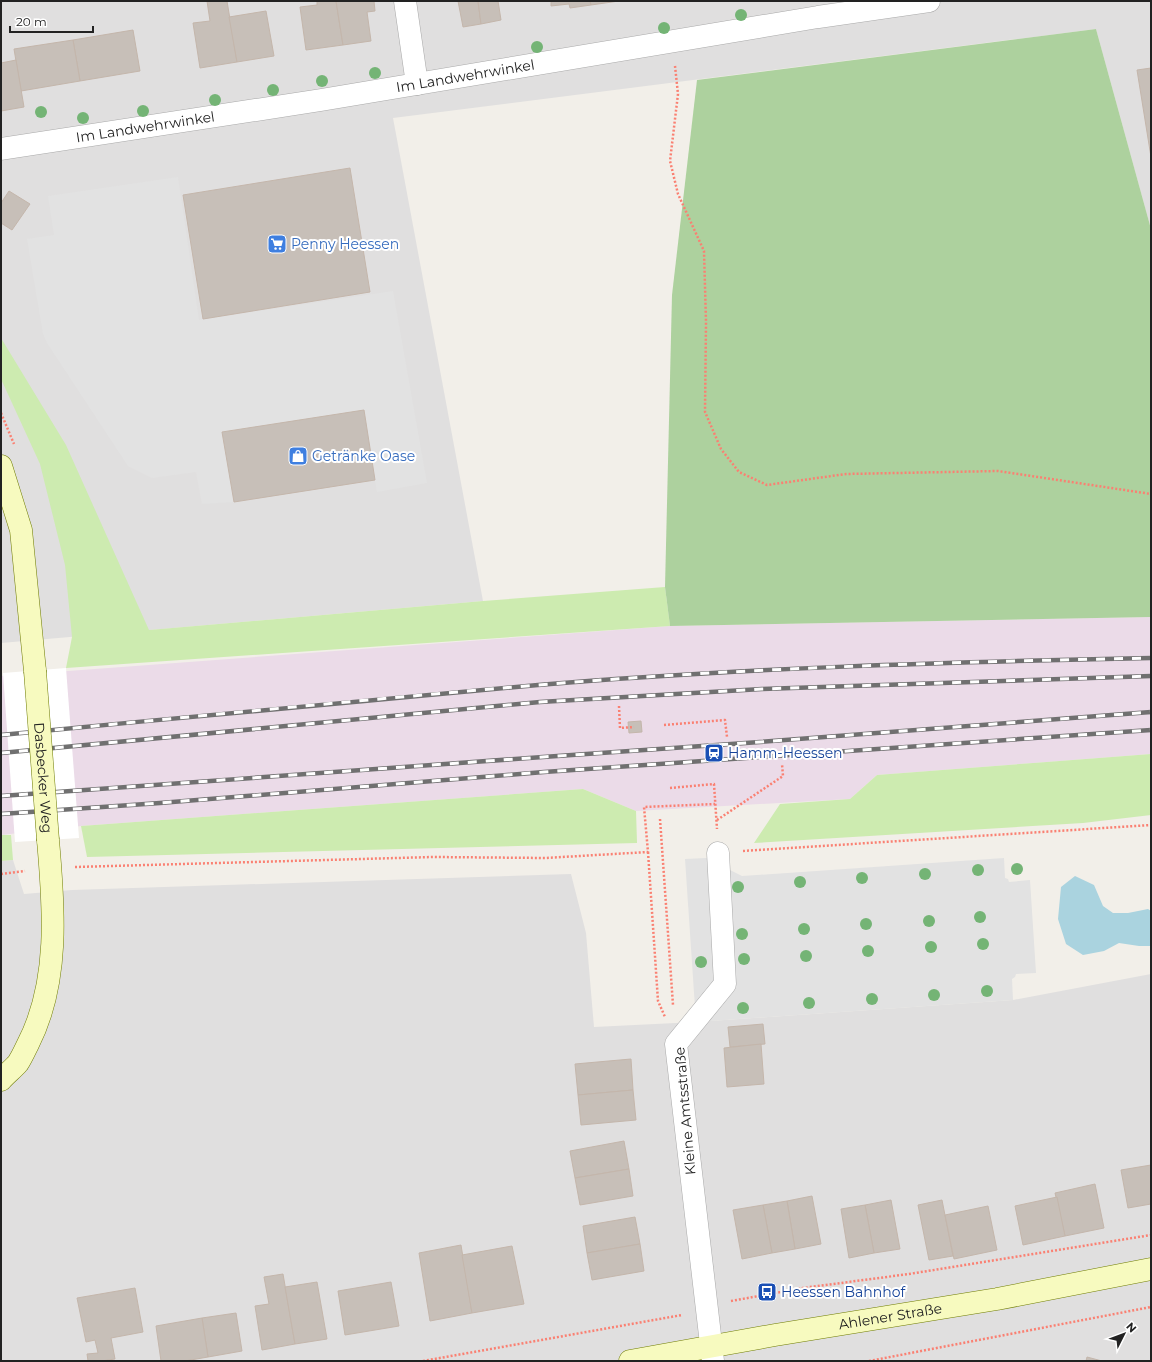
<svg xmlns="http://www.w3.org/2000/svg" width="1152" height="1362" font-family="Montserrat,sans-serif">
  <rect width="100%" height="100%" fill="#f2efe9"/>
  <g fill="#e0dfdf">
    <polygon points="1,1 1151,1 1151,229 1096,29 393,118 483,601 1,643"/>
    <polygon points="13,860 24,894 72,890 571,874 586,933 594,1027 696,1022 1013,1000 1151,974 1151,1361 1,1361 1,861"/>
  </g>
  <polygon fill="#ebdbe8" points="1151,617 1151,754 877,775 850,799 636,811 583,789 81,826 1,835 1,676 670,626"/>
  <g fill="#cdebb0">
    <polygon points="1,338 66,445 149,630 483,601 665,587 670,626 66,668 72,637 65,565 40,464 1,379"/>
    <polygon points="1151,754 1151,815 1083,823 754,843 780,804 850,799 877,775"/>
    <polygon points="583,789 636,811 637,843 87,857 81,826"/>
    <polygon points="1,835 11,835 13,860 1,861"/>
  </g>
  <polygon fill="#add19e" points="1096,29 1151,229 1151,617 670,626 665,587 672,295 697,80"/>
  <g fill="#e2e2e2">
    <polygon points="178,177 199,320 393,291 427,483 377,492 363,410 222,432 234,502 202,504 196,472 152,478 128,466 47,343 43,334 27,239 54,235 48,196"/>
    <polygon points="706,858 742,876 1004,858 1005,878 1008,879 1009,882 1030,880 1036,973 1016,974 1015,977 1012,979 1013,1000 696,1022 685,859"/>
  </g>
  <polygon fill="#aad3df" points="1075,876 1094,885 1103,906 1113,913 1128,913 1148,909 1151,911 1151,946 1139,946 1119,943 1104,951 1083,955 1066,944 1058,919 1061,887"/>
  <polygon fill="#fff" points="66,668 79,838 15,842 3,673"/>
  <g fill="#c7bfb8" stroke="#c4b6ab">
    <polygon points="207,1 227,1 237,62 200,68 193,23 210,21"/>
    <polygon points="317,1 336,1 343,45 306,50 300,7 317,5"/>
    <polygon points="336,1 374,1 375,11 367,12 371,41 343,45"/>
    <polygon points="458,1 478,1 481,24 463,27"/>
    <polygon points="478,1 498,1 501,20 481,24"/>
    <polygon points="551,1 590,1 591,5 570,8 569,4 551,6"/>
    <polygon points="590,1 619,1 591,5"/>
    <polygon points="266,11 274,56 237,62 229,17"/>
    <polygon points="133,30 140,71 80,81 73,40"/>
    <polygon points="73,40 80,81 21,91 14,49"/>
    <polygon points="16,60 24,107 1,111 1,63"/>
    <polygon points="1151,68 1151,157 1137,70"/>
    <polygon points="350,168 370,292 203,319 183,195"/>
    <polygon points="9,191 30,204 12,230 1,223 1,203"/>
    <polygon points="364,410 375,480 234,502 222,432"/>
    <polygon points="641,721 642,732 629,733 628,722"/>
    <polygon points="763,1024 765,1044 730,1047 728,1027"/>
    <polygon points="761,1044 764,1084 727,1087 724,1048"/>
    <polygon points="631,1059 633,1090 578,1095 575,1064"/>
    <polygon points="633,1090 636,1120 581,1125 578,1095"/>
    <polygon points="624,1141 629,1169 575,1178 570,1151"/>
    <polygon points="1151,1165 1151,1204 1128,1208 1121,1170"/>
    <polygon points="629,1169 633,1196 580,1205 575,1178"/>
    <polygon points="1095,1184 1104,1228 1065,1236 1055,1193"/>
    <polygon points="812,1196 821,1244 795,1249 787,1201"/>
    <polygon points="1057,1197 1065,1236 1023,1245 1015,1206"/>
    <polygon points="891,1200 900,1249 874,1253 865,1205"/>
    <polygon points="942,1200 953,1256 929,1260 918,1205"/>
    <polygon points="787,1201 795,1249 772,1253 763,1205"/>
    <polygon points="763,1205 772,1253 742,1259 733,1210"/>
    <polygon points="865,1205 874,1253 849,1258 841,1209"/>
    <polygon points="988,1206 997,1250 954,1259 945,1215"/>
    <polygon points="635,1217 640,1244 587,1253 583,1226"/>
    <polygon points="640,1244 644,1271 592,1280 587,1253"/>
    <polygon points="461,1245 472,1313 430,1321 419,1253"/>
    <polygon points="512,1246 524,1304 472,1313 462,1255"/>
    <polygon points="283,1274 295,1344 262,1350 255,1306 269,1304 264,1277"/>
    <polygon points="317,1282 327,1339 295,1344 285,1287"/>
    <polygon points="391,1282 399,1326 345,1335 338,1291"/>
    <polygon points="135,1288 143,1332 111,1338 115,1359 102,1361 88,1361 87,1354 98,1353 95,1340 86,1342 77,1298"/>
    <polygon points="236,1313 242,1351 208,1357 202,1318"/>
    <polygon points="202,1318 208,1357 185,1361 161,1361 156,1326"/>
    <polygon points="1087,1357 1102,1361 1086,1361"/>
  </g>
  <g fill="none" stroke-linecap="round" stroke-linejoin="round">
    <g stroke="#a9a9a9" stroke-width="23">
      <g id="street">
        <polyline points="405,1 417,84"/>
        <path id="s1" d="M 1,149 L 321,100 L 818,17 L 929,1"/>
        <polyline points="713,1361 676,1044 725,984 718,853"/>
      </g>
    </g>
    <g stroke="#707d05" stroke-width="23">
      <g id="secondary">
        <polyline points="1,466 21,530 35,671"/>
        <path d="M 1,1080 C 6,1074 13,1069 18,1063 C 22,1057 25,1050 28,1044 C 60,982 54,907 48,840"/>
        <path id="s2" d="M 630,1361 L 775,1335 L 997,1299 L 1151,1269"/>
      </g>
    </g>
    <g stroke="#fa8072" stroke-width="2.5" stroke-dasharray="2 2" stroke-linecap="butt">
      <polyline points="675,66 678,94 670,161 678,194 704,251 706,322 705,412 721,449 739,472 767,485 846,474 998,471 1151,494"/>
      <polyline points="1,413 14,444"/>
      <polyline points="619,706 620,728 634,727"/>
      <polyline points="664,725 725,720 727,737"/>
      <polyline points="670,788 714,784 717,829"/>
      <polyline points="660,819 673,1005"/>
      <polyline points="717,820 783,776 782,764"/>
      <polyline points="743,851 1151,825"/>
      <polyline points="648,852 658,1001 665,1017"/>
      <polyline points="75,867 433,857 545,858 648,852 644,807 715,804"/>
      <polyline points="1,874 25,871"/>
      <polyline points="731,1301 803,1288 909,1274 1151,1235"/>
      <polyline points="423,1361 682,1315"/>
      <polyline points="869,1361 1151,1307"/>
    </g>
    <use href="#street" stroke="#fff" stroke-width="22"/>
    <use href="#secondary" stroke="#f7fabf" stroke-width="22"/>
    <g stroke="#707070" stroke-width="4.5">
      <g id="rail">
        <path d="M 1,735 C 180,718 359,700 538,685 C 741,668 947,662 1151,658"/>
        <polyline points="1,753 540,702 762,689 1151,676"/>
        <polyline points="1,796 543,757 760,742 1151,712"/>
        <polyline points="1,814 160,803 544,772 1151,730"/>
      </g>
    </g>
    <use href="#rail" stroke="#fff" stroke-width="3" stroke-dasharray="9" stroke-linecap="butt"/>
    <g stroke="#707d05" stroke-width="23" stroke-linecap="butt">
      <g id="secondary-bridge">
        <path id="s3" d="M 35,671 L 48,840"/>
      </g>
    </g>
    <use href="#secondary-bridge" stroke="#f7fabf" stroke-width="22"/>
  </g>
  <g fill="#74b475">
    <circle cx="741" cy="15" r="6"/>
    <circle cx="664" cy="28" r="6"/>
    <circle cx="537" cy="47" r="6"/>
    <circle cx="375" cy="73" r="6"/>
    <circle cx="322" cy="81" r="6"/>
    <circle cx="273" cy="90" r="6"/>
    <circle cx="215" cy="100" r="6"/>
    <circle cx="143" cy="111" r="6"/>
    <circle cx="41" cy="112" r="6"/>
    <circle cx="83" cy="118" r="6"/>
    <circle cx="1017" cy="869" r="6"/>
    <circle cx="978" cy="870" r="6"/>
    <circle cx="925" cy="874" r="6"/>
    <circle cx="862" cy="878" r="6"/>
    <circle cx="800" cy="882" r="6"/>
    <circle cx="738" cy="887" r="6"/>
    <circle cx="980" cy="917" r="6"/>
    <circle cx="929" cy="921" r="6"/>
    <circle cx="866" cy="924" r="6"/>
    <circle cx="804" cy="929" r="6"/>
    <circle cx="742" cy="934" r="6"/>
    <circle cx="983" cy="944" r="6"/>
    <circle cx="931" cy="947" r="6"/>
    <circle cx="868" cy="951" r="6"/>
    <circle cx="806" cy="956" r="6"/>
    <circle cx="744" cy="959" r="6"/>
    <circle cx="701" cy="962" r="6"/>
    <circle cx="987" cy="991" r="6"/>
    <circle cx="934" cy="995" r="6"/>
    <circle cx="872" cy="999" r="6"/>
    <circle cx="809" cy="1003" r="6"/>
    <circle cx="743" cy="1008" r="6"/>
  </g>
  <defs>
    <g id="supermarket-square" transform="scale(1)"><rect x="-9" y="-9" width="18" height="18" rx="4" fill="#3f7fe0" stroke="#fff"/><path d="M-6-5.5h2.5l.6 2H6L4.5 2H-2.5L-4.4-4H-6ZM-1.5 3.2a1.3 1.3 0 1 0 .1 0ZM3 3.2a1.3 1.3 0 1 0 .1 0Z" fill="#fff"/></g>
    <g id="shop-square" transform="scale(1)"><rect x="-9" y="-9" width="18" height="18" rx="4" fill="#3f7fe0" stroke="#fff"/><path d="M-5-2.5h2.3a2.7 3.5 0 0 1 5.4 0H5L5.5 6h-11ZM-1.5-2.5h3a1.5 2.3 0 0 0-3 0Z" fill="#fff"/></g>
    <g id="station-square" transform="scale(1)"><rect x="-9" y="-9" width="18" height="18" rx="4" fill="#1a4fb4" stroke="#fff"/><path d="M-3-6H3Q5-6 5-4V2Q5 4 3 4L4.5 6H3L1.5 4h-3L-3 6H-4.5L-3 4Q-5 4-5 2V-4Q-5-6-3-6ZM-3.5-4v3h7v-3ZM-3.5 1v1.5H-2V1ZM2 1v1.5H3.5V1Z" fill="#fff"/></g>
    <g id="bus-square" transform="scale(1)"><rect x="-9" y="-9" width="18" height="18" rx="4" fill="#1a4fb4" stroke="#fff"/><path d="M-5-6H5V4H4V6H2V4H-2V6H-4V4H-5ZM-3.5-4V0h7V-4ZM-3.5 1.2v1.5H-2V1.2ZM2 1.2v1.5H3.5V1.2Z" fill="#fff"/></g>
  </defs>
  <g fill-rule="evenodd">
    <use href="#supermarket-square" x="277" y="244"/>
    <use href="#shop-square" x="298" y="456"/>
    <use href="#station-square" x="714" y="753"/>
    <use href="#bus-square" x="767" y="1292"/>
  </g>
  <g text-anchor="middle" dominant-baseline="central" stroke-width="4" stroke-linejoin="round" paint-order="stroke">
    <g font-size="14" fill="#222" stroke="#fff">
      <text stroke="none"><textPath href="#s1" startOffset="470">Im Landwehrwinkel</textPath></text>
      <text stroke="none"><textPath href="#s1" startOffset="146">Im Landwehrwinkel</textPath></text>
      <text stroke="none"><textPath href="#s3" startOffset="107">Dasbecker Weg</textPath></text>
      <text transform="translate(685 1111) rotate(-95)">Kleine Amtsstraße</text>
      <text stroke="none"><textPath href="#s2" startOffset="264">Ahlener Straße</textPath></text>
    </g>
    <g font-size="14" fill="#366cbe" stroke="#fff" text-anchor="start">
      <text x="291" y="244">Penny Heessen</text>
      <text x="312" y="456">Getränke Oase</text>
    </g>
    <g font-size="14" fill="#164399" stroke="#fff" text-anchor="start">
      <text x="728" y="753">Hamm-Heessen</text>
      <text x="781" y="1292">Heessen Bahnhof</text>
    </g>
  </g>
  <rect width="1152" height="1362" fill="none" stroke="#222222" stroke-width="4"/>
  <g transform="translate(1124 1334) rotate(48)" stroke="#ffffff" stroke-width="3" paint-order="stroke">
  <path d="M0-3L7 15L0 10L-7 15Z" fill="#222222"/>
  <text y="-6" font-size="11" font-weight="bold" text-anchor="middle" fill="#222222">N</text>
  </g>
  <path d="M10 26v6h83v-6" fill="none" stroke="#222222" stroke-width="2"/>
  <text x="16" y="26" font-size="12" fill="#222222" stroke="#ffffff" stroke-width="3" paint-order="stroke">20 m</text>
</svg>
